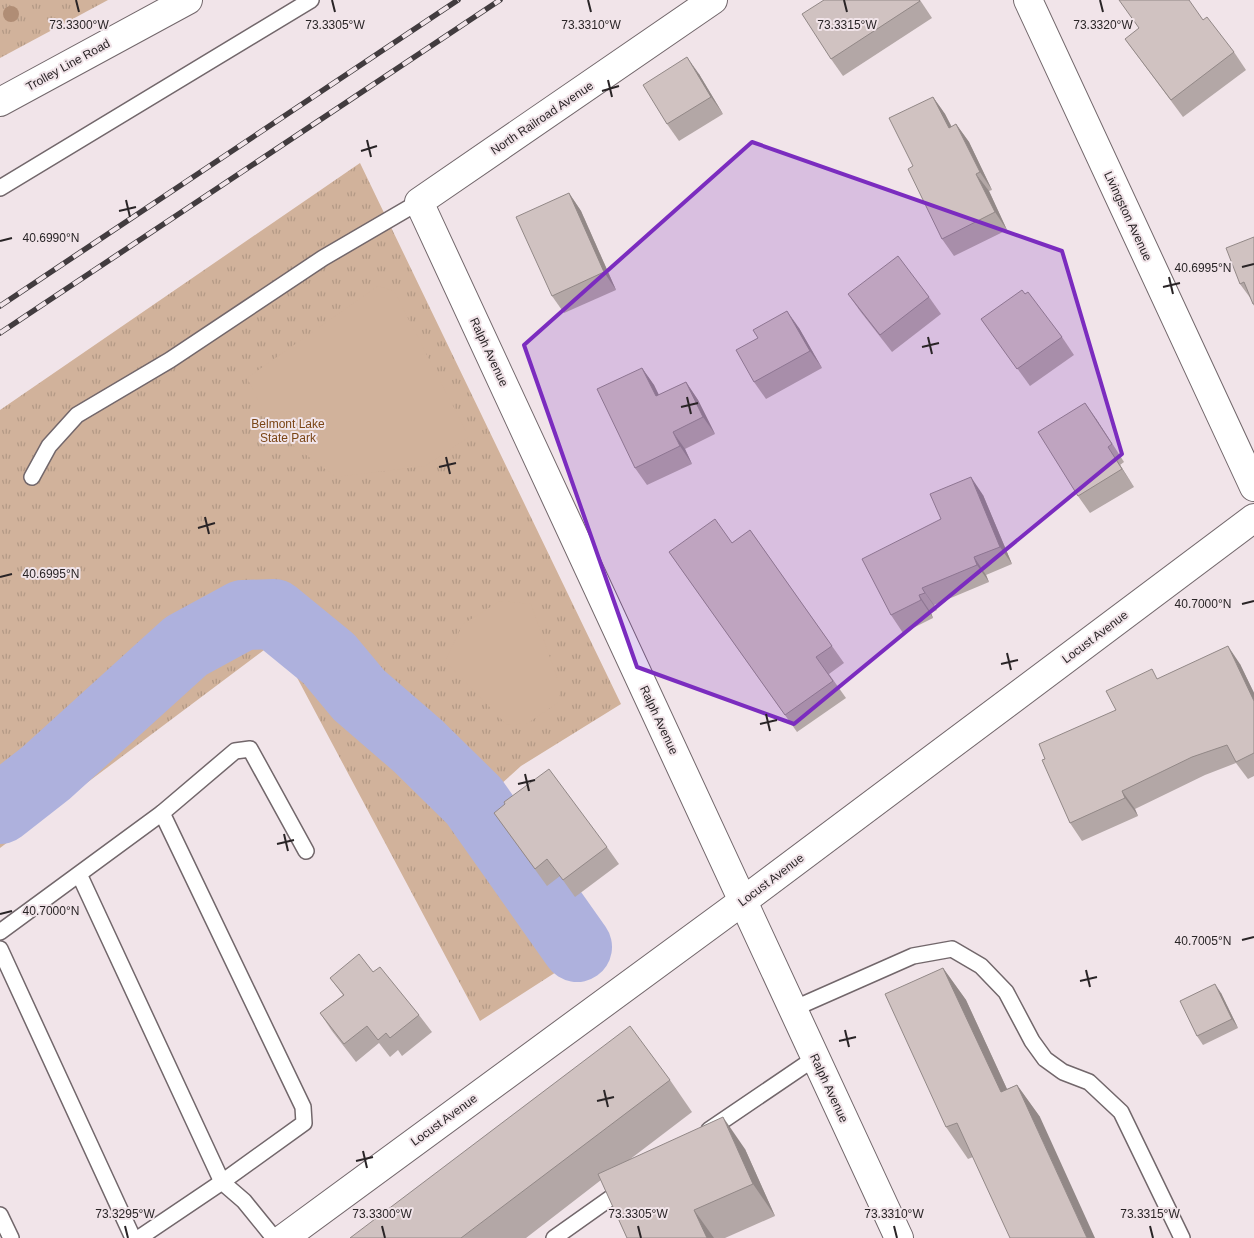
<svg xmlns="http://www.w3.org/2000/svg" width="1254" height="1238" font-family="Helvetica,sans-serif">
  <defs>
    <pattern id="grass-tufts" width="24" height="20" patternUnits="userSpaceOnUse" patternTransform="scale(1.25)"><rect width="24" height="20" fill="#d1b29b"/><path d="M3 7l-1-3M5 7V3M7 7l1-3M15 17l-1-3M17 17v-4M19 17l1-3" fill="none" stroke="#b39985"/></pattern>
  </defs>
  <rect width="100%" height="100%" fill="#f1e4e9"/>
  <g fill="url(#grass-tufts)">
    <polygon points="0,0 108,0 0,58"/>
    <polygon points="360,163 621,704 521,766 490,794 584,927 581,956 480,1021 285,655 268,647 0,848 0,410"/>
  </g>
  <g fill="#d1b29b">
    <polygon points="378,286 394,291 469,437 425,466 336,477 275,432 247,378"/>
    <polygon points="500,601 531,604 559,683 559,702 528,723 507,725 445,661 463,624"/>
  </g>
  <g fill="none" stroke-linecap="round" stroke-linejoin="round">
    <polyline stroke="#aeb1dd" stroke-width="70" points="0,809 46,773 186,646 243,615 274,614 329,659 359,695 418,746 474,801 577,947"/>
    <g stroke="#72676b" stroke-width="18">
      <g id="service">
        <polyline points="0,188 311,0"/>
        <polyline points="32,477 49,446 77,415 170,360 323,258 419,202"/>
        <polyline points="162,813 235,751 250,749 306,851"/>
        <polyline points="0,932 162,813 303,1107 304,1123 222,1182 79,874"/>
        <polyline points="0,949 133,1238"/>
        <polyline points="793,1009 913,956 952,949 981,966 1006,992 1032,1041 1045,1059 1063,1072 1089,1082 1121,1112 1182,1238"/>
        <polyline points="709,1130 815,1058"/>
        <polyline points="0,1215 11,1238"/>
        <polyline points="139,1238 222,1182 244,1201 274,1238"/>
        <polyline points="554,1238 626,1187"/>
      </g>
    </g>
    <g stroke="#72676b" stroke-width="30">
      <g id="minor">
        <polyline points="713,0 419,202 899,1238"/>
        <polyline points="1028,0 1254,487"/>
        <polyline points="284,1238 743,901 1254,518"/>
      </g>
    </g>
    <g stroke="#72676b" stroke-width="30">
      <polyline id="secondary" points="0,102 188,0"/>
    </g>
    <use href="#service" stroke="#fff" stroke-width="15"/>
    <use href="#minor" stroke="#fff" stroke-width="28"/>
    <use href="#secondary" stroke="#fff" stroke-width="28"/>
    <g stroke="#423c3f" stroke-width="5.5">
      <g id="rail">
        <polyline points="0,306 458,0"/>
        <polyline points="0,333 500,0"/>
      </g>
    </g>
    <use href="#rail" stroke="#f1e4e9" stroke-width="4" stroke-dasharray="11" stroke-linecap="butt"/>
  </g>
  <circle fill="#b08d75" cx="11" cy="14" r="8"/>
  <g fill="#b3a7a6">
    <polygon points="824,0 920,0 932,18 843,76 831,59"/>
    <polygon points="1203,20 1234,52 1246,70 1183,117 1125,39"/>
    <polygon points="699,74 723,114 679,141 667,124"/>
    <polygon points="933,97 945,114 952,127 956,124 969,142 992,190 989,191 1007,230 954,256 942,239 913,166"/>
    <polygon points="569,193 581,211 616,290 564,313 552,296"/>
    <polygon points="1254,237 1254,306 1251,299 1240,284"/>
    <polygon points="848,294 929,297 941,314 892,352 860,311"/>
    <polygon points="1025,294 1062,337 1074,355 1030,386 981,319"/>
    <polygon points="799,328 822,368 766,399 754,382"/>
    <polygon points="642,368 654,385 659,395 686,382 698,400 715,434 685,449 692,464 647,485 635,468"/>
    <polygon points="1085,403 1124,462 1120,465 1134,487 1090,513 1078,496"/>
    <polygon points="983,495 1012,564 986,575 989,582 934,605 937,610 931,613 933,618 903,633 891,615 941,519"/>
    <polygon points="750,530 844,663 829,674 846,698 797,732 669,552 732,543"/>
    <polygon points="1240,664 1254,693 1254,776 1248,779 1236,763 1205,775 1135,809 1138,816 1082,841 1070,823 1045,759 1116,710 1158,679"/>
    <polygon points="494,813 607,847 619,864 575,897 560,876 547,886"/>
    <polygon points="943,968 966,1000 1007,1089 1017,1085 1040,1117 973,1157 968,1159 946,1127"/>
    <polygon points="373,972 419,1015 432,1032 402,1056 398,1050 390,1057 379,1043 356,1062 332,1031 320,1013 343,995 330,978"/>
    <polygon points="1221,993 1238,1028 1203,1045 1197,1036"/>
    <polygon points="670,1080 692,1112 629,1160 745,1149 775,1216 725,1238 627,1238 601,1180 526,1238 350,1238"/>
  </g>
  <g fill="#928887">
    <polygon points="687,57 699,74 723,114 711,97"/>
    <polygon points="933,97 945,114 961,146 949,128"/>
    <polygon points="956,124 969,142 992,190 980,172"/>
    <polygon points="976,174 989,191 1007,230 995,212"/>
    <polygon points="569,193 581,211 616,290 604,272"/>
    <polygon points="787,311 799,328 822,368 810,351"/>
    <polygon points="642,368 654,385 668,414 656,396"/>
    <polygon points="686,382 698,400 715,434 703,417"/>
    <polygon points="1085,403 1097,420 1124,462 1112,444"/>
    <polygon points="673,432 685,449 692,464 680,446"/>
    <polygon points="1108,447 1120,465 1134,487 1122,469"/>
    <polygon points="971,477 983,495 1012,564 1000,547"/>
    <polygon points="974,557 986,575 989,582 977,565"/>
    <polygon points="922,588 934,605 937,610 925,593"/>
    <polygon points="919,595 931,613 933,618 921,600"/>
    <polygon points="1228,646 1240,664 1254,693 1254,701"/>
    <polygon points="1122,791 1135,809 1138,816 1125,798"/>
    <polygon points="943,968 966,1000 1023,1124 1001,1092"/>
    <polygon points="1215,984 1221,993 1238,1028 1232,1019"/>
    <polygon points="1017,1085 1040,1117 1095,1238 1087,1238"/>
    <polygon points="723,1117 745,1149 775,1216 753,1184"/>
    <polygon points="694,1210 714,1238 707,1238"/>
  </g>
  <g fill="#d0c2c1" stroke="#928887">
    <polygon points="824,0 919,0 920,1 831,59 802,14"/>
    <polygon points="1119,0 1189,0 1203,20 1207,17 1234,52 1171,100 1125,39 1139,28"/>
    <polygon points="687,57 711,97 667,124 643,85"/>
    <polygon points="933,97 949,128 956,124 980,172 976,174 995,212 942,239 908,169 913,166 889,118"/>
    <polygon points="569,193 604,272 552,296 516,217"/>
    <polygon points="1254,237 1254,304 1253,304 1244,282 1240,284 1226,248"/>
    <polygon points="898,256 929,297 880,335 848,294"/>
    <polygon points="1022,290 1025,294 1028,292 1062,337 1017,369 981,319"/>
    <polygon points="787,311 810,351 754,382 736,350 758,338 753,330"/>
    <polygon points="642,368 656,396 686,382 703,417 673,432 680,446 635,468 597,389"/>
    <polygon points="1085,403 1112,444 1108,447 1122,469 1078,496 1038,432"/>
    <polygon points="971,477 1000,547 974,557 977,565 922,588 925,593 919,595 921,600 891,615 862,559 941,519 930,494"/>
    <polygon points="715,519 732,543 750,530 832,646 816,657 833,681 785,715 669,552"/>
    <polygon points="1228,646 1254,701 1254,753 1236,762 1227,745 1192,757 1122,791 1125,798 1070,823 1042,760 1045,759 1039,744 1116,710 1106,691 1152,669 1157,679"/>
    <polygon points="549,769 607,847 563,880 547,859 535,869 494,813 505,804 504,802"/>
    <polygon points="359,954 373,972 380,967 419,1015 390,1038 386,1033 378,1040 367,1026 344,1044 320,1013 344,995 330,978"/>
    <polygon points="943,968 1001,1092 1017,1085 1087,1238 1010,1238 957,1123 946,1127 885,994"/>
    <polygon points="1215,984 1232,1019 1197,1036 1180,1001"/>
    <polygon points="630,1026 670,1080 461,1238 350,1238"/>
    <polygon points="723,1117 753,1184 694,1210 707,1238 627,1238 598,1174"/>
  </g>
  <path fill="#7b2cbf" fill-opacity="0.2" stroke="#7b2cbf" stroke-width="4" stroke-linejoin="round" d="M 752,142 L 1062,251 L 1122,454 L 794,724 L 637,667 L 524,345 Z"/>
  <path fill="none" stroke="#292426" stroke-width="2" d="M 76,0 L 79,12M 332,0 L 335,12M 588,0 L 591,12M 844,0 L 847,12M 1100,0 L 1103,12M 608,80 L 612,97M 602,91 L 619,86M 367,140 L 371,157M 361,151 L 377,146M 126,200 L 130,217M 119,211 L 136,207M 0,241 L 12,238M 1242,267 L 1254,264M 1169,277 L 1173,294M 1163,287 L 1180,283M 928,337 L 932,354M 922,347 L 939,343M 687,397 L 691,414M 681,407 L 698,403M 446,457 L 450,474M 439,467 L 456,463M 205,517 L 209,534M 198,528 L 215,523M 0,577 L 12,574M 1242,604 L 1254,601M 1007,653 L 1011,670M 1001,664 L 1018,660M 766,714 L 770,731M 760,724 L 777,720M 525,774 L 529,791M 518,784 L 535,780M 284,834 L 288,851M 277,844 L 294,840M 0,914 L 12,911M 1242,940 L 1254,937M 1086,970 L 1090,987M 1080,981 L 1097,977M 845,1030 L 849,1047M 839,1041 L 856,1037M 604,1090 L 608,1107M 597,1101 L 614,1097M 363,1151 L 367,1168M 356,1161 L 373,1157M 125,1226 L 128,1238M 382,1226 L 385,1238M 638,1226 L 641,1238M 894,1226 L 897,1238M 1150,1226 L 1153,1238"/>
  <g text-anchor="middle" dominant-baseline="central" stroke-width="4" stroke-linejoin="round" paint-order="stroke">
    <g font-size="12" fill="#292426" stroke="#f1e4e9">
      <text transform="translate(68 65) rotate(-29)">Trolley Line Road</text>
      <text transform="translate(542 118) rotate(-34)">North Railroad Avenue</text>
      <text transform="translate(1128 216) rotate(65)">Livingston Avenue</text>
      <text transform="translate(489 352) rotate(65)">Ralph Avenue</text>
      <text transform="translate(1095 637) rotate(-37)">Locust Avenue</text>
      <text transform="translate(659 720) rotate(65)">Ralph Avenue</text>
      <text transform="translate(771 880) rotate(-37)">Locust Avenue</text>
      <text transform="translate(829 1088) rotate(65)">Ralph Avenue</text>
      <text transform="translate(444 1120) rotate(-36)">Locust Avenue</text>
    </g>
    <g font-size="12" fill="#7a4516" stroke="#f1e4e9">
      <text x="288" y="424">Belmont Lake<tspan x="288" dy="14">State Park</tspan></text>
    </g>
  </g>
  <g font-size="12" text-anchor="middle" fill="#292426" stroke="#f1e4e9" stroke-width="4" stroke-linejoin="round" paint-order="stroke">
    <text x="79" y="29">73.3300°W</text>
    <text x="335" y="29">73.3305°W</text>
    <text x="591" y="29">73.3310°W</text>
    <text x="847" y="29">73.3315°W</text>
    <text x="1103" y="29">73.3320°W</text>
    <text x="51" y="242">40.6990°N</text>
    <text x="1203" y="272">40.6995°N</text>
    <text x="51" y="578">40.6995°N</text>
    <text x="1203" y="608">40.7000°N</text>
    <text x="51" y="915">40.7000°N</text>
    <text x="1203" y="945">40.7005°N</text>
    <text x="125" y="1218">73.3295°W</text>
    <text x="382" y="1218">73.3300°W</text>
    <text x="638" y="1218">73.3305°W</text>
    <text x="894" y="1218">73.3310°W</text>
    <text x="1150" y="1218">73.3315°W</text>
  </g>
</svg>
